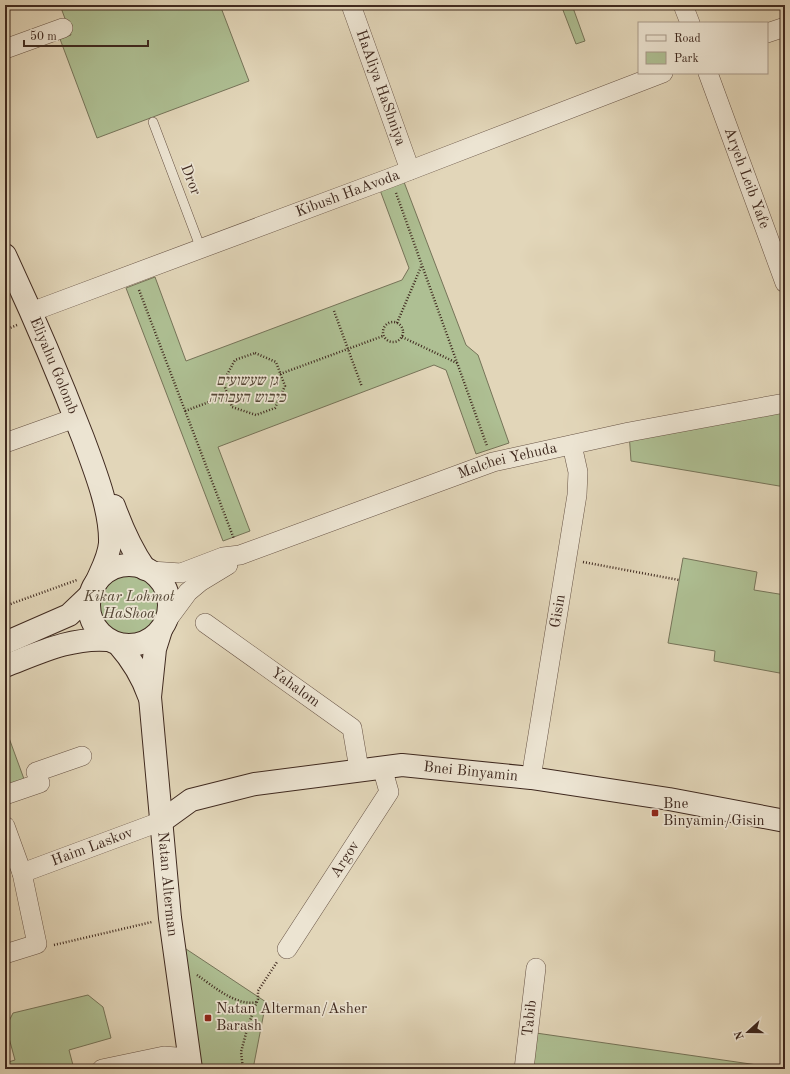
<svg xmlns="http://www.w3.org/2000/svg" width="790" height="1074" font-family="'Old Standard TT','Frank Ruhl Libre',serif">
  <rect width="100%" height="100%" fill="#e2d6b9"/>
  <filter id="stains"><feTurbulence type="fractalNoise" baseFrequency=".005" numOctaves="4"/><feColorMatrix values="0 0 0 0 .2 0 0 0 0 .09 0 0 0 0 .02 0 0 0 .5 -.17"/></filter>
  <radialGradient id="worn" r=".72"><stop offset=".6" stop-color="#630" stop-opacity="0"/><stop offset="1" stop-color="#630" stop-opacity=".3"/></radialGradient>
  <g fill="#aebf93" stroke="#767459">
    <polygon points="60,5 220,5 249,81 97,138 60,39 71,35"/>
    <polygon points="561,5 572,5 585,41 576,44"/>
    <polygon points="404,182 466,345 478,355 509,443 476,454 446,370 434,365 218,447 250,531 223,541 126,288 155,277 186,361 402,280 409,268 380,190"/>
    <polygon points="785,403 785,487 631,461 629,432"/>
    <polygon points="683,558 757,572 754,590 785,595 785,674 714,661 715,651 668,643"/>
    <circle cx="129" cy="606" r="30"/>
    <polygon points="5,727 24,779 5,786"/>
    <polygon points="177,943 266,1002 253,1069 193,1069"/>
    <polygon points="88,995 103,1007 111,1038 69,1050 74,1069 5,1069 5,1063 15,1060 6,1027 13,1013"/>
    <polygon points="536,1033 785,1069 531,1069"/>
  </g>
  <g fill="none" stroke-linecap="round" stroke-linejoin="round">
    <g stroke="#685446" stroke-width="10">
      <polyline id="lane" points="153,122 201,249"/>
    </g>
    <g stroke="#685446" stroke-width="20">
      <g id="street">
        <path id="s1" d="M 351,5 L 410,170"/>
        <polyline points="683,5 690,23"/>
        <polyline points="767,33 785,27"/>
        <polyline points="5,49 63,28"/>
        <path id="s2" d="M 708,73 L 785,283"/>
        <path id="s3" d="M 31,312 L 390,178 L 663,73"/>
        <polyline points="5,443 75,418"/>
        <path id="s4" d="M 151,571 L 181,573 L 223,557 L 240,555 L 493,462 L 629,432 L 785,403"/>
        <polyline points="168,619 188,592 200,582 228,565"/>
        <path id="s5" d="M 205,623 L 352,728 L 359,769"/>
        <path id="s6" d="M 531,778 L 577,495 L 578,472 L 572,445"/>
        <polyline points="5,795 40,783 36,772 82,756"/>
        <polyline points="5,826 22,873"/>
        <path id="s7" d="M 287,949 L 389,792 L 382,767"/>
        <path id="s8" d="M 5,954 L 37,944 L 22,873 L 162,821"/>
        <polyline points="102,1069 164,1056 188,1058"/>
        <path id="s9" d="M 524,1069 L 536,968"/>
      </g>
    </g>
    <g stroke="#3f291f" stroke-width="24">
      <g id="secondary">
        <path id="s10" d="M 5,255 C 33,315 59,376 83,438 C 94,468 111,510 110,543 C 109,557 101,571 96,583"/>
        <path d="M 114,506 C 122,528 131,549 145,569"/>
        <circle cx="129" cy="605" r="40"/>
        <path id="s11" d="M 161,630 L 155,649 L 150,697 L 170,918 L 191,1069"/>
        <polyline points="5,643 69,615 90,595"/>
        <path d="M 118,644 C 133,661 142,676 149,696"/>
        <path d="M 5,666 C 39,653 71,637 108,640"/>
        <path id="s12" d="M 162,821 L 191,800 L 255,784 L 402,765 L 531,778 L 669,799 L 785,821"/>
      </g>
    </g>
    <g stroke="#3f291f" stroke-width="2.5" stroke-dasharray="1 2" stroke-linecap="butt">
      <polyline points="396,193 487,446"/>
      <polyline points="139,290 234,539"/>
      <polyline points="334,311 362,387"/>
      <circle cx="393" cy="332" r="10"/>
      <polyline points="397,323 421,267"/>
      <polyline points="5,330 17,325"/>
      <polyline points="402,337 457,363"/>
      <polygon points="255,353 276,362 285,386 275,408 256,415 232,407 223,382 235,360"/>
      <polyline points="280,374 383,336"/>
      <polyline points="185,411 228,395"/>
      <polyline points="583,562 679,580"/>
      <polyline points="5,606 77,580"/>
      <polyline points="54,945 152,922"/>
      <path d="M 197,975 C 213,986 237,1007 257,1002"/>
      <polyline points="243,1069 241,1052 248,1026 258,999 258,991 277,962"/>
    </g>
    <use href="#lane" stroke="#ece4d2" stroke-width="9"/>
    <use href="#street" stroke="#ece4d2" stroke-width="19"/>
    <use href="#secondary" stroke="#ece4d2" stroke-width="22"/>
  </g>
  <g fill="#8f2418" stroke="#ece4d2" stroke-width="1.5">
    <rect x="651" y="809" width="8" height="8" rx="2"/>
    <rect x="204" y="1014" width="8" height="8" rx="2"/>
  </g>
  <g text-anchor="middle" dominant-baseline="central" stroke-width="3.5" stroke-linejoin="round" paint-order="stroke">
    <g font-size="15" fill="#3f291f" stroke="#ece4d2">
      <text stroke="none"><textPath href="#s1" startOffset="88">HaAliya HaShniya</textPath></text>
      <text stroke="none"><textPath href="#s2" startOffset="112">Aryeh Leib Yafe</textPath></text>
      <text transform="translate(190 180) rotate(69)">Dror</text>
      <text stroke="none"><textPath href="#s3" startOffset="338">Kibush HaAvoda</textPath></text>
      <text stroke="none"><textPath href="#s10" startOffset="121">Eliyahu Golomb</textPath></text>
      <text stroke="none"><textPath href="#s4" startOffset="376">Malchei Yehuda</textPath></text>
      <text stroke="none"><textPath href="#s6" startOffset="169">Gisin</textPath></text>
      <text stroke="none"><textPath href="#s5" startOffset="111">Yahalom</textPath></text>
      <text stroke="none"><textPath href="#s12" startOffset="319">Bnei Binyamin</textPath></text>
      <text stroke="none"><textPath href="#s8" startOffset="181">Haim Laskov</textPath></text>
      <text stroke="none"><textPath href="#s7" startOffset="107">Argov</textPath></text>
      <text stroke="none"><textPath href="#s11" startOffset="256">Natan Alterman</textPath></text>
      <text stroke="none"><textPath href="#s9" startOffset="51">Tabib</textPath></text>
    </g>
    <g font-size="15" font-style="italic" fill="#554736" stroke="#ece4d2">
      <text x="247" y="381">גן שעשועים<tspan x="247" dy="17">כיבוש העבודה</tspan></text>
      <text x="129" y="597">Kikar Lohmot<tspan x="129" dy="17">HaShoa</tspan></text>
    </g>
    <g font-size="15" fill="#3f291f" stroke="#ece4d2" text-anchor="start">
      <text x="663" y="804">Bne<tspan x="663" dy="17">Binyamin/Gisin</tspan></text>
      <text x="216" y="1009">Natan Alterman/Asher<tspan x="216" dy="17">Barash</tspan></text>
    </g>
  </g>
  <rect width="790" height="1074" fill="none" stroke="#e2d6b9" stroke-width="20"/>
  <rect x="6" y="6" width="778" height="1062" fill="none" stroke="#3f291f" stroke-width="2"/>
  <rect x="10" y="10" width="770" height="1054" fill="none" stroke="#3f291f"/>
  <rect x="638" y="22" width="130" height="52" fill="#ece4d2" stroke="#a7998a"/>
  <rect x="646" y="35" width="20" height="6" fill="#ece4d2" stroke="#a7998a"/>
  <text x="674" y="42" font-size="12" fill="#3f291f">Road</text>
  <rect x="646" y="52" width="20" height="12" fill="#aebf93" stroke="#a7998a"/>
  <text x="674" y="62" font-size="12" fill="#3f291f">Park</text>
  <g transform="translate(748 1032) rotate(249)" stroke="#ece4d2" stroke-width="3" paint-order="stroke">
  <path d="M0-3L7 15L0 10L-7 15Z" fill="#3f291f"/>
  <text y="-6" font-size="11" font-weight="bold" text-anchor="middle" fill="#3f291f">N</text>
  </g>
  <path d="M24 40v6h124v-6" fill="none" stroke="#3f291f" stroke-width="2"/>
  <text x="30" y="40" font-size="12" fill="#3f291f" stroke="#ece4d2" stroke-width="3" paint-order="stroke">50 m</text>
  <rect width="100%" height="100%" filter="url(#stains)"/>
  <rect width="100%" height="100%" fill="url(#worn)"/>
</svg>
